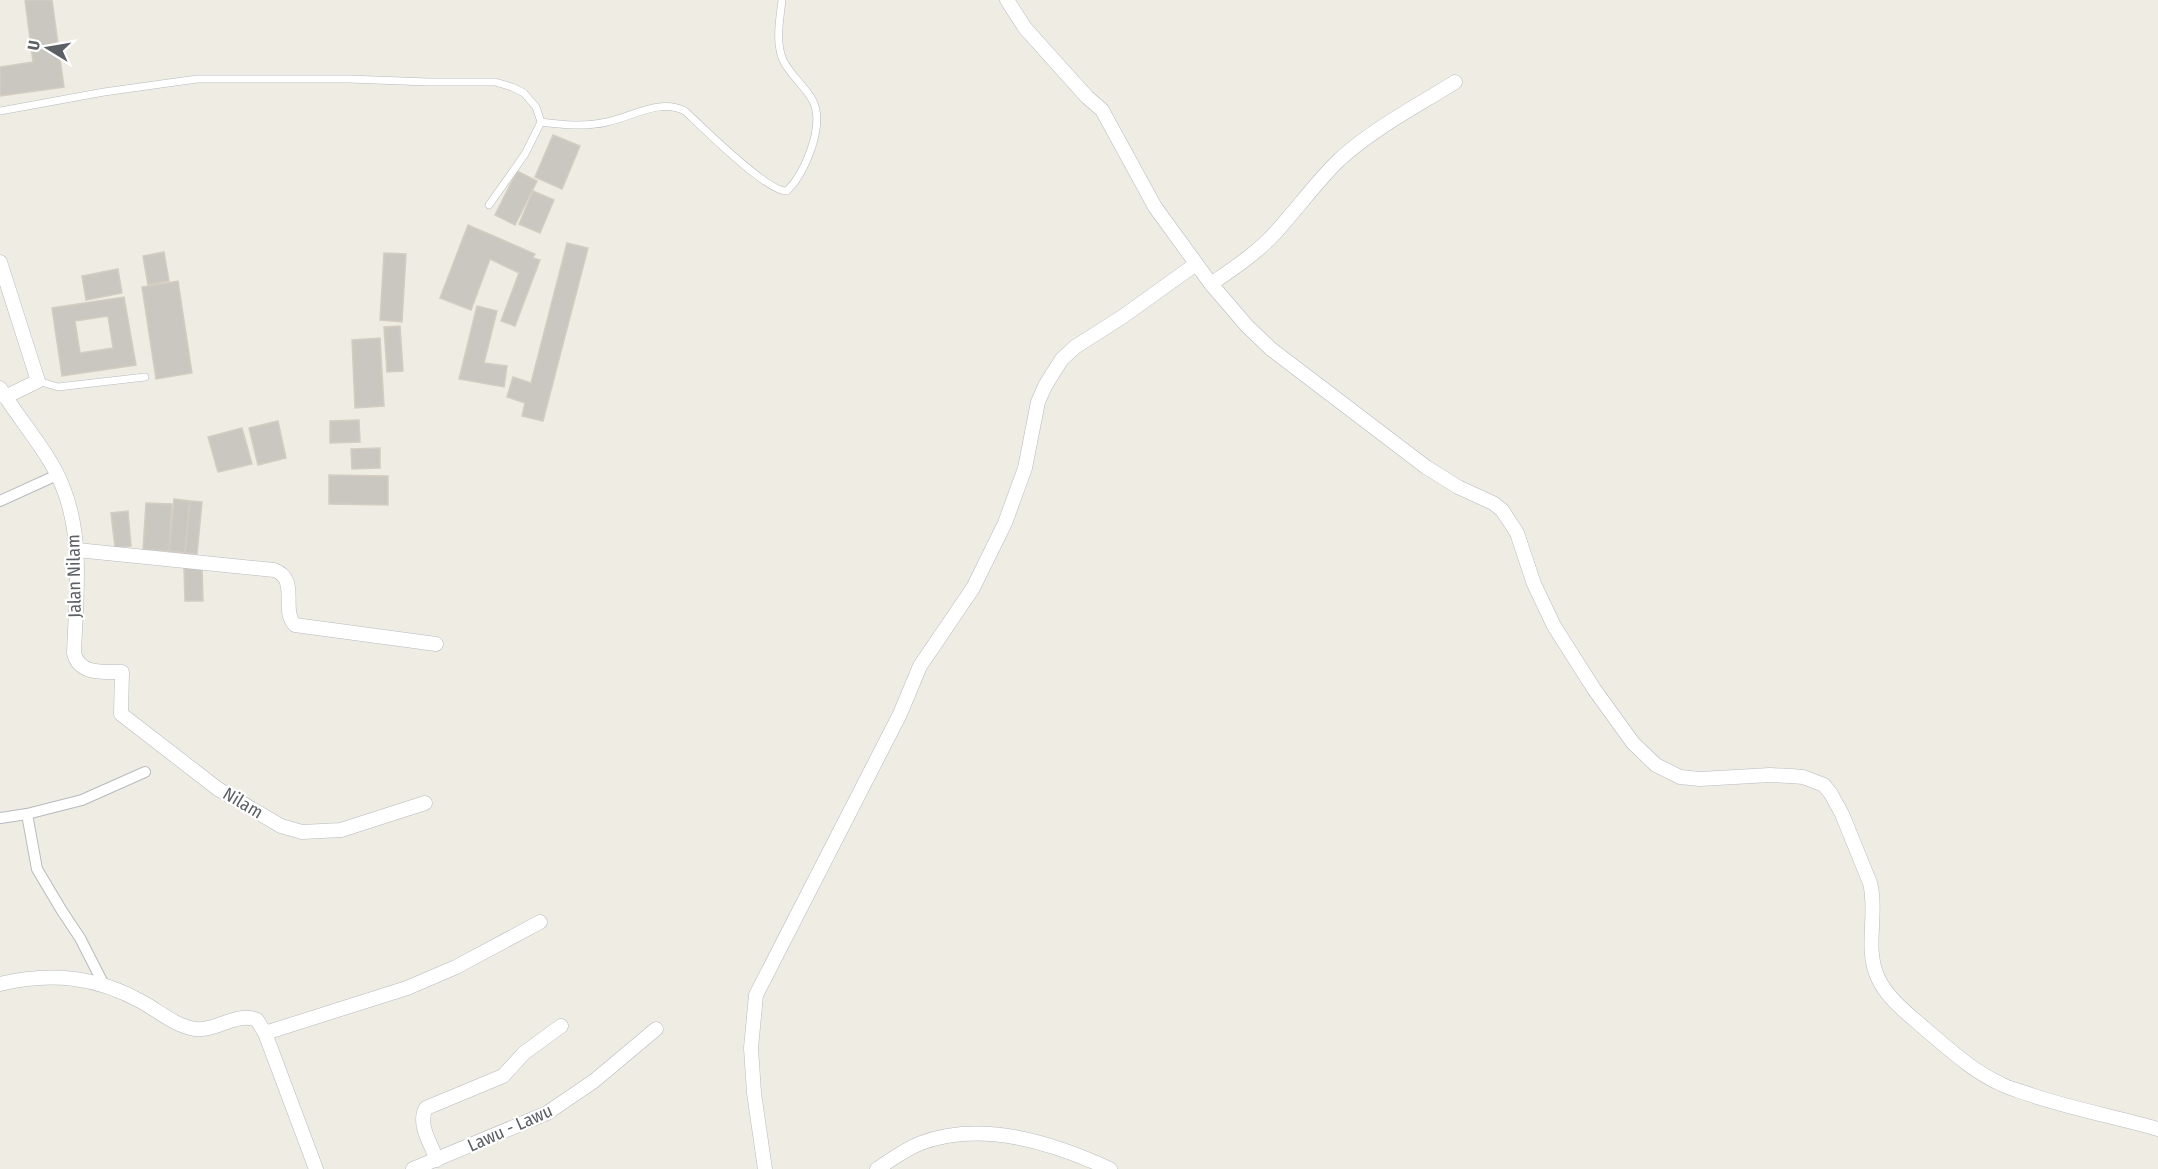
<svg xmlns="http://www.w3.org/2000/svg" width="2158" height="1169" font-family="'Fira Sans Condensed',sans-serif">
  <rect width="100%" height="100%" fill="#efece3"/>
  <g fill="#cac6c0" stroke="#d4cdc1" stroke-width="1.5" fill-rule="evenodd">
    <polygon points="25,0 52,0 64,87 0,96 0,67 33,62"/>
    <polygon points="553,135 580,146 562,189 535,177"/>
    <polygon points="517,171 537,181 515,225 495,215"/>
    <polygon points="533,191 554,200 540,233 519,224"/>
    <polygon points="468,225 535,254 533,258 540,260 515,326 501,321 519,273 490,259 471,310 440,298"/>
    <polygon points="567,243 588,248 543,421 522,416 525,403 507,397 513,377 531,383"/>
    <polygon points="164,252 169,281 148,285 143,256"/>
    <polygon points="384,253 406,254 402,322 380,320"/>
    <polygon points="118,269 122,293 86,300 82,276"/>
    <polygon points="178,281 192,373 156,379 142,287"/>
    <path d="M 124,297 L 136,365 L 62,376 L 52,308 ZM 108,316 L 113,348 L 80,353 L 75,321 Z"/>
    <polygon points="477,306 497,311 484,363 507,366 504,387 459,379"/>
    <polygon points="400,326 403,371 387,372 384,327"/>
    <polygon points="380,338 384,406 355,408 352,340"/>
    <polygon points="359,420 360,442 330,443 330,421"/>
    <polygon points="278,421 286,458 258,465 249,428"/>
    <polygon points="242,428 252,464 218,472 208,437"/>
    <polygon points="380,448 380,468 352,469 351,449"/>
    <polygon points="329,475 388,476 388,505 329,504"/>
    <polygon points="174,499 190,501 185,553 169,551"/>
    <polygon points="190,501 202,502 197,554 185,553"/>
    <polygon points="146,503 172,504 169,551 143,549"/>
    <polygon points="128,511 131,546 115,548 111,513"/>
    <polygon points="184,567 202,567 203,601 185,601"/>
  </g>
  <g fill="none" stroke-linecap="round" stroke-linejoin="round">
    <g stroke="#b6babe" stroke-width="8">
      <g id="service">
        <polyline points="0,111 104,92 197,79 349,79 428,82 495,82 512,87 524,93 536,107 541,122 525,154 489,205"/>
        <path d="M 541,122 C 563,125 585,127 607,122 C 632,117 659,98 685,111 C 701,126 768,193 787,191 C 805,173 825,126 813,101 C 805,86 790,75 783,60 C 775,41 780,19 782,0"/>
        <polyline points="38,381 58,387 145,377"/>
      </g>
    </g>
    <g stroke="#b6babe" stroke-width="12">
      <g id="pedestrian">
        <polyline points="0,501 57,475"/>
        <polyline points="27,814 37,869 62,911 80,938 104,985"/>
        <polyline points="0,818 27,814 82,800 145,772"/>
      </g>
    </g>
    <g stroke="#b6babe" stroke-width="15">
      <g id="minor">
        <path d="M 1007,0 L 1025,28 L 1087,97 L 1102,110 L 1155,207 L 1211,284 L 1247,326 L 1271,349 L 1426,467 L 1458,487 L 1493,503 L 1502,510 L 1517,533 L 1534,584 L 1554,626 L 1594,689 L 1633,743 L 1656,765 L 1680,777 L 1700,779 L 1770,775 L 1791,776 L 1803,777 L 1824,785 L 1831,794 L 1842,814 L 1870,883 C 1878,914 1864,948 1878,978 C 1887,998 1908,1014 1924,1028 C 1948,1048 1972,1071 2001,1084 C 2010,1089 2021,1091 2031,1095 C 2073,1109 2116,1117 2158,1129"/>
        <polyline points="0,262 38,381 5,397"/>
        <path d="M 1211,284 C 1234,268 1257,253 1276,232 C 1298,208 1316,182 1340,159 C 1374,128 1417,106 1455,82"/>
        <path d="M 0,388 C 18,418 50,454 62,485 C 84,537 76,598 74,653 C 79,675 104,672 122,672 L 121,714 L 218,789 L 281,826 L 302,832 L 341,830 L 425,803"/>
        <path d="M 77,550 L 274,570 C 300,579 280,610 295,625 L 436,644"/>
        <path d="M 0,984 C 50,972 96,976 142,1002 C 159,1011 175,1026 195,1029 C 216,1032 236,1011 257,1020 L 265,1033 L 316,1169"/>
        <polyline points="265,1033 407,988 456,967 540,922"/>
        <path d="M 437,1160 C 431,1144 417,1124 426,1108 L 503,1076 L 524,1053 L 561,1026"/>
        <polyline points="413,1169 547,1113 594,1081 656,1029"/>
        <polyline points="765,1169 754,1093 751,1048 756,995 900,714 920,666 973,588 1005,523 1025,468 1038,402 1045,386 1053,373 1062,359 1075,347 1122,317 1196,264"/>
        <path d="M 877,1169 C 891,1160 905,1149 921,1143 C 983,1120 1053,1143 1110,1169"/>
      </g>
    </g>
    <use href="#service" stroke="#fff" stroke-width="7"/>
    <use href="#pedestrian" stroke="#fff" stroke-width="10"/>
    <use href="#minor" stroke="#fff" stroke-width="14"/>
  </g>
  <g text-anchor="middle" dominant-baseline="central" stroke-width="4.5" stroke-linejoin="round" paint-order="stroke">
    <g font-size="18" fill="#5b6065" stroke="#fff">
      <text transform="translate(74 576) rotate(-91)">Jalan Nilam</text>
      <text transform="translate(243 803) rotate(31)">Nilam</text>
      <text transform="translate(510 1128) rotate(-24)">Lawu - Lawu</text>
    </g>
  </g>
  <g transform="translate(48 48) rotate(281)" stroke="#ffffff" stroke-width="4.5" paint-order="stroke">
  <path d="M0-4.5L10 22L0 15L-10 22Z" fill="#5b6065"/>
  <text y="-9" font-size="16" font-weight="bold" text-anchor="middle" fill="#5b6065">U</text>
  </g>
</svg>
